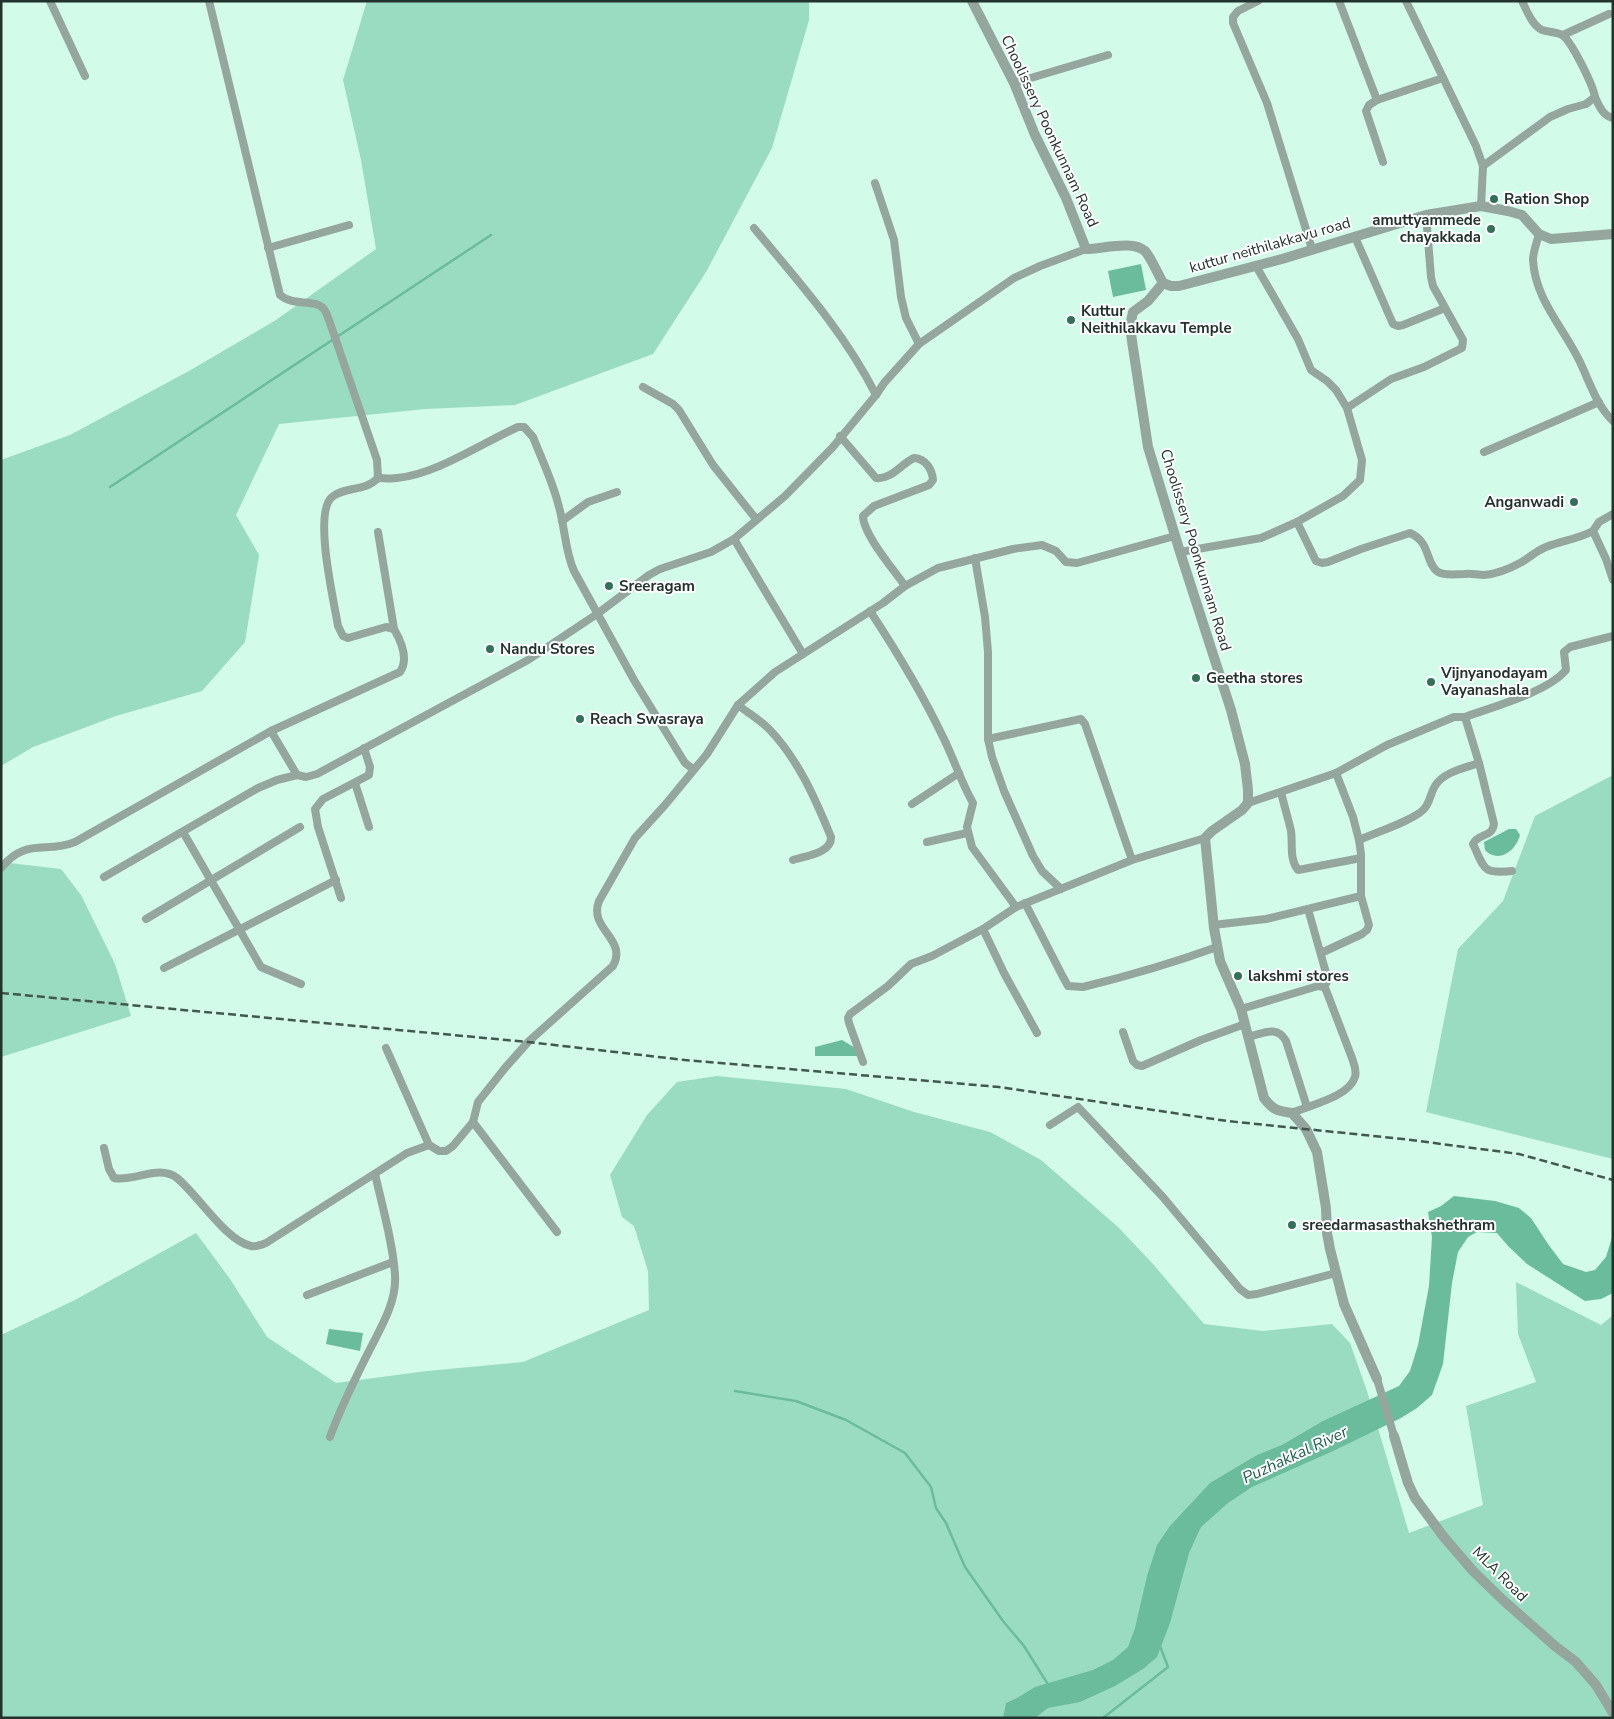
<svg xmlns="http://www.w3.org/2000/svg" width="1614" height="1719" font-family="'Nunito Sans',sans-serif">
  <rect width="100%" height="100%" fill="#d2fbe9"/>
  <g fill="#9adcc1">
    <polygon points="367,1 809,1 809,20 772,148 706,272 653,354 515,405 425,409 279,424 236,515 259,555 245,642 202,691 116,716 33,747 1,766 1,460 70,435 189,371 276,320 376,249 361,160 343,80"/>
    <polygon points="1613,775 1613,1159 1426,1112 1458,949 1503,901 1535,816"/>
    <polygon points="1,862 61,869 81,895 115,964 131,1016 1,1057"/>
    <polygon points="717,1076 846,1089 914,1112 990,1132 1041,1160 1118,1227 1153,1264 1204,1324 1263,1331 1332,1324 1350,1343 1367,1391 1409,1533 1483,1505 1466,1406 1536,1382 1518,1334 1516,1282 1601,1325 1613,1315 1613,1718 1,1718 1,1335 75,1300 196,1233 230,1279 267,1337 336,1383 427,1371 523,1362 649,1310 648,1271 634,1226 622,1217 610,1175 647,1115 677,1082"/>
  </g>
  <g fill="#6bbc9d">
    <polygon points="1141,264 1146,290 1113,297 1108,271"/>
    <path d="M 1509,829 L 1516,829 L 1520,835 C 1516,851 1498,864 1485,850 L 1484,842 Z"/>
    <polygon points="842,1040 857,1049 859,1056 815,1056 815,1047"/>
    <polygon points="1454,1196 1495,1201 1519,1208 1531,1218 1548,1244 1563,1264 1586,1272 1595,1270 1606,1257 1613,1234 1613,1293 1601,1299 1585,1301 1527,1264 1508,1246 1497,1233 1477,1232 1468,1237 1458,1252 1452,1283 1443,1364 1432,1395 1417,1408 1401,1418 1331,1452 1252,1487 1228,1503 1201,1527 1189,1553 1170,1623 1157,1657 1143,1669 1115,1686 1080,1702 1048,1708 1035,1718 1003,1718 1006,1703 1017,1698 1035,1687 1093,1670 1113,1660 1128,1647 1135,1628 1147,1576 1157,1545 1170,1526 1210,1483 1257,1455 1282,1445 1323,1421 1399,1386 1410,1371 1418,1345 1429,1286 1432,1237 1428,1212 1441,1206"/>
    <polygon points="329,1329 363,1333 360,1351 326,1344"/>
  </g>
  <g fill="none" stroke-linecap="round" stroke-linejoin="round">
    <g stroke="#6bbc9d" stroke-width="2.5">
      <polyline points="110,487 491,235"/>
      <polyline points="735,1391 796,1401 846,1420 905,1453 931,1487 936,1508 946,1523 965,1567 1003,1621 1024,1646 1049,1686"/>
      <polyline points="1103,1718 1168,1667 1160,1646"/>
    </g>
    <g stroke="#95a69e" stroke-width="8">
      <polyline points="50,1 85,76"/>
      <path d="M 209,1 L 280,295 C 294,307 314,298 324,309 C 326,312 328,317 329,320 L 377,460 L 378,478 C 365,492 345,486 332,497 C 313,513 334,601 338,626 L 343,636 L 348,638 L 386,627 L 394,629 C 401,641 409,659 400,672 L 271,731"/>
      <polyline points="1258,1 1238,11 1233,17 1233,23 1267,103 1312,249"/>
      <polyline points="1339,1 1377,100"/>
      <polyline points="1406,1 1476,146 1483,166 1481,206"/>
      <polyline points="1563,35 1609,14"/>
      <polyline points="1014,83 1108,55"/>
      <path d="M 1595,97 C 1599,106 1603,116 1613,118"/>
      <polyline points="1383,162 1366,111 1369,105 1377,100 1443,78"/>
      <path d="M 1483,166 L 1550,117 L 1568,109 L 1586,104 L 1595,97 C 1593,85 1571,40 1562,35 C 1556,32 1548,32 1542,30 C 1532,25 1527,11 1522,1"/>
      <polyline points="875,183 894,240 901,297 906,318 919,344"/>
      <path d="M 754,228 C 798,281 845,333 876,395"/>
      <path d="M 1539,234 C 1537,242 1533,252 1533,260 C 1535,299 1563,327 1579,360 C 1589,380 1596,405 1613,421"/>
      <polyline points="1355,237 1393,324 1398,326 1403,325 1445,308"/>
      <polyline points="268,248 349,225"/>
      <polyline points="643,387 673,404 679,410 713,465 756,519"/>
      <polyline points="1347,408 1391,379 1424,367 1462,348 1463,340 1433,286 1431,277 1426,215"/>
      <path d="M 840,436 L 876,478 C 891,480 901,464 914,458 C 926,459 932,469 933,480 L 929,485 L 874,506 L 863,516 C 863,534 894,570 905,586"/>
      <polyline points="1484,452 1599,402"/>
      <path d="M 378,478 C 384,478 391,479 397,478 C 437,474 482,443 518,427 L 524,427 L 533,437 C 542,460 553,482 559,507 C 565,528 565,551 574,571 L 634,680 L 685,763 L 693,769"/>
      <polyline points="1613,514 1599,522 1593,531 1606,559 1613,580"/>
      <polyline points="562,521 588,502 617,492"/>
      <path d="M 1297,522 L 1316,561 L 1322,563 L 1328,562 L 1361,549 L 1410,533 C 1431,542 1425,563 1438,572 C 1445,576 1456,574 1465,574 C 1471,573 1477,575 1484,575 C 1496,574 1509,569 1520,563 C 1529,558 1536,551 1546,547 C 1561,541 1578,539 1593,531"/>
      <polyline points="378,532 394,629"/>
      <polyline points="734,539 803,654"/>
      <polyline points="1180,552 1261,538 1297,522 1343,496 1360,480 1362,460 1347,408 1336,390 1327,381 1311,370 1298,339 1256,266"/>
      <polyline points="975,558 985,617 988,652 988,739 992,757 1004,791 1033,856 1042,871 1061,889"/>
      <path d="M 870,611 C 897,652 922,693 943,737 C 954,759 961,782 973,803 L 967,827 L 972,847 L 1016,907"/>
      <path d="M 738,705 C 748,713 760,720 769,729 C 798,759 815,798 831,837 C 832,853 805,856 793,860"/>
      <path d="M 1465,717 L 1479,763 L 1494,824 C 1492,838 1478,833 1473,844 C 1485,869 1482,874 1512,871"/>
      <polyline points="988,739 1081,719 1085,724 1132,860"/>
      <polyline points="355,783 369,827"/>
      <path d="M 1281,792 C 1284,805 1288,818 1291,831 C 1293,844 1289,859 1298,870 L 1361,858"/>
      <path d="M 1248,803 L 1336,773 L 1387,745 L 1454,717 L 1465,717 C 1492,707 1548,692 1566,670 L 1564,652 L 1570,647 L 1613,636"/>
      <polyline points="912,804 959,773"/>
      <polyline points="183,832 261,967 301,984"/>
      <path d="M 1359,840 C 1374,833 1412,821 1423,810 C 1430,804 1430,794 1435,786 C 1443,772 1465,768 1479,763"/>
      <polyline points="927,842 967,833"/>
      <path d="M 1,868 C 26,837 45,854 75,842 L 271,731 L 297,775 L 306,777 L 317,774 L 528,660 L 597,614 L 649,575 L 660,569 L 711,552 L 734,539 L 785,496 L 833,447 L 876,395 L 884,383 L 919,344 L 1014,278 L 1040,266 L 1086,249"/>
      <polyline points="104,877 258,788 277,780 297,775"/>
      <polyline points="341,898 318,827 315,809 323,799 369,775 370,767 364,748"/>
      <path d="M 1025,903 L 1063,977 L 1068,986 L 1083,987 C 1128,976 1173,963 1217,947"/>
      <polyline points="1308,909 1328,980 1324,987"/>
      <polyline points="146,919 300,827"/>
      <polyline points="1213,925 1266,919 1361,896"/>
      <polyline points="983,929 1004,973 1037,1033"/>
      <polyline points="1321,953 1362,934 1367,930 1369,925 1361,896 1361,854 1359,840 1353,817 1336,773"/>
      <polyline points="164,968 336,880"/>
      <path d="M 1241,1009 L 1318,986 L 1324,987 L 1326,990 L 1352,1058 C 1354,1064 1357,1070 1355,1077 C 1349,1097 1310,1105 1292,1113"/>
      <polyline points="1123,1032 1133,1061 1137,1065 1142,1066 1201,1040 1245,1024"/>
      <path d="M 1248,1037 C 1264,1033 1277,1025 1286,1041 L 1307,1107"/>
      <polyline points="386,1048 429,1145"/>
      <polyline points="863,1062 849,1023 848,1018 850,1014 888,986 911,964 932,956 983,929 1016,907 1132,860 1205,838"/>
      <polyline points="473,1122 557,1232"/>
      <polyline points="1050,1125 1078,1107 1162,1196 1240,1289 1248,1295 1257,1294 1336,1273"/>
      <path d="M 104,1148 L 109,1169 L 114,1178 C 134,1182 159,1164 177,1178 C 198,1195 226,1241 251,1246 C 256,1247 261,1245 266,1243 L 407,1153 L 429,1145 L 439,1151 L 446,1151 L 453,1146 L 473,1122 L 478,1102 L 505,1068 L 528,1042 L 613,966 C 628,939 588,929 599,901 L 635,838 L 665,805 L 707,754 L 738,705 L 775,672 L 883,603 L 905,586 L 938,568 L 1013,549 L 1042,545 L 1056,551 L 1066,562 L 1077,563 L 1175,536"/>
      <polyline points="307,1295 393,1262"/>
      <polyline points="1377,1379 1394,1436"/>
      <path d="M 330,1437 C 340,1409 353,1383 366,1357 C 378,1332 397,1304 395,1275 C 393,1243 382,1205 375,1174"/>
    </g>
    <g stroke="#95a69e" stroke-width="10">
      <path d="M 972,1 L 1014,83 L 1035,135 L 1066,198 L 1086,249 C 1102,249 1133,240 1145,251 C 1150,256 1159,276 1163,283 L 1148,301 L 1133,312 L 1130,326 L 1132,341 L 1148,447 L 1180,552 L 1231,710 L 1245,764 L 1248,790 L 1248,803 L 1242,810 L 1212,831 L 1205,838 L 1214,928 L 1220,961 L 1241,1009 L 1264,1098 C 1273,1110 1277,1111 1292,1113 L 1306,1129 L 1317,1152 L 1326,1208 L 1327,1233 L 1330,1249 L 1344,1304 L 1377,1379"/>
      <polyline points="1163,283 1171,286 1179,286 1282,259 1426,215 1481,206 1508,211 1522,215 1539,234 1551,239 1613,234"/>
      <polyline points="1394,1436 1408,1483 1415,1498 1443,1536 1473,1571 1504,1601 1555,1646 1576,1662 1596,1685 1613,1713"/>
    </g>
    <polyline stroke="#42574e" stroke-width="2.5" stroke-dasharray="8 4" stroke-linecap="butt" points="1,993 528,1042 685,1060 999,1087 1227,1121 1403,1139 1519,1154 1613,1180"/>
  </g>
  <g fill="#346f5a" stroke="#fff" stroke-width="2">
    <circle cx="1494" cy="199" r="5"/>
    <circle cx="1491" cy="229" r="5"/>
    <circle cx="1071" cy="320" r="5"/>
    <circle cx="1574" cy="502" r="5"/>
    <circle cx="609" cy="586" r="5"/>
    <circle cx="490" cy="649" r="5"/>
    <circle cx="1196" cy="678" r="5"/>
    <circle cx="1431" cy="682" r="5"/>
    <circle cx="580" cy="719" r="5"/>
    <circle cx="1238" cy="976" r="5"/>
    <circle cx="1292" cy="1225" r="5"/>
  </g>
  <g text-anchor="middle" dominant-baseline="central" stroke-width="4" stroke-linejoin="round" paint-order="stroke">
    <g font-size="15" fill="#22322c" stroke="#fff">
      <text transform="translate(1050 131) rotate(65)">Choolissery Poonkunnam Road</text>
      <text transform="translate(1270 245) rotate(-16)">kuttur neithilakkavu road</text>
      <text transform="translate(1196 550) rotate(73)">Choolissery Poonkunnam Road</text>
      <text transform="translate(1500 1574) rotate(45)">MLA Road</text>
    </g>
    <g font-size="15" font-weight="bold" fill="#22322c" stroke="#fff" text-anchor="start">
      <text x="1504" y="199">Ration Shop</text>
      <text x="1481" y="220" text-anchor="end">amuttyammede<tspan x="1481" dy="17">chayakkada</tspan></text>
      <text x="1081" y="311">Kuttur<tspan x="1081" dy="17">Neithilakkavu Temple</tspan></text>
      <text x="1564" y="502" text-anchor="end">Anganwadi</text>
      <text x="619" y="586">Sreeragam</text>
      <text x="500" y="649">Nandu Stores</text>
      <text x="1441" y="673">Vijnyanodayam<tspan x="1441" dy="17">Vayanashala</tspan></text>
      <text x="1206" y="678">Geetha stores</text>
      <text x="590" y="719">Reach Swasraya</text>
      <text x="1248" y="976">lakshmi stores</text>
      <text x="1302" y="1225">sreedarmasasthakshethram</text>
    </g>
    <g font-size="16" font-style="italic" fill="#1f5e49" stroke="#fff">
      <text transform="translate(1295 1455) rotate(-25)">Puzhakkal River</text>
    </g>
  </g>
  <rect width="1614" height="1719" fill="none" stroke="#22322c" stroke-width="5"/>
</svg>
